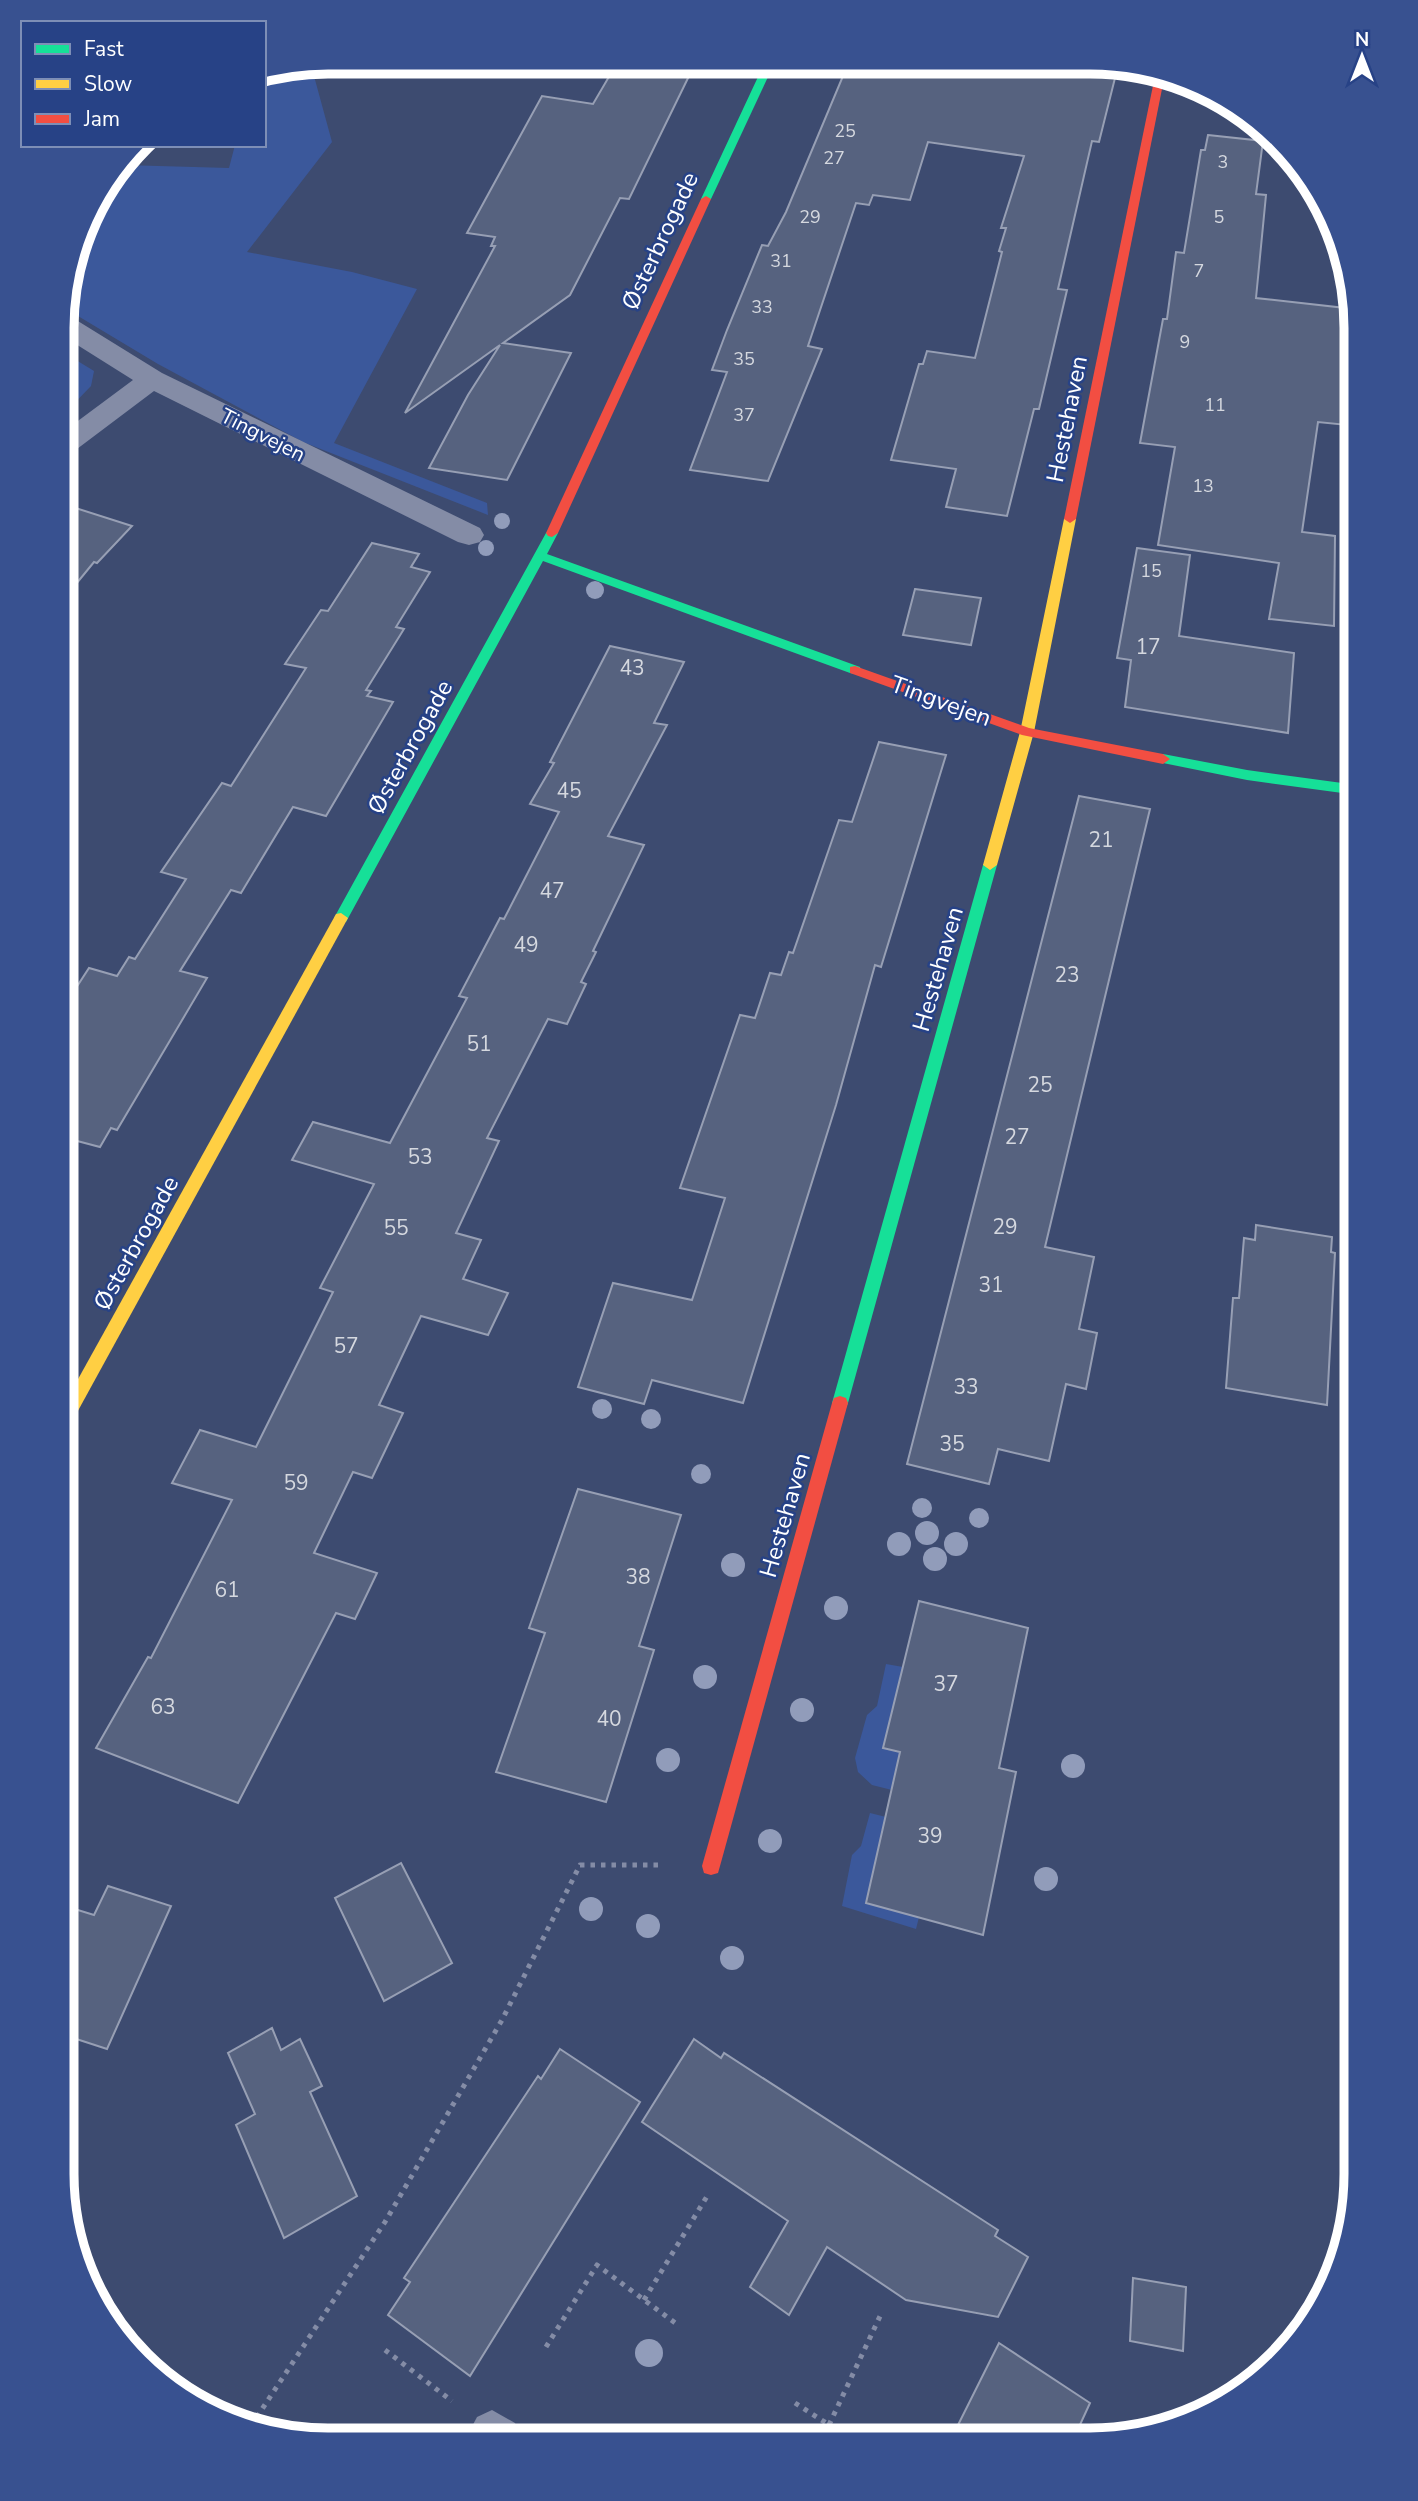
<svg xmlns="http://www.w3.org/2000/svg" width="1418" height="2501" font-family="'Nunito Sans',sans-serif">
  <rect width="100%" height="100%" fill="#3d4b70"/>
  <g fill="#3b589b">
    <polygon points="311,65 332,142 247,252 352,272 417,289 334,443 487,503 488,515 303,442 158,364 63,307 63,293 89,209 123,165 229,168 235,145 264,145 264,74"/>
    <polygon points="63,352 94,371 91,386 63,415"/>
    <polygon points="886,1664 903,1667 883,1748 901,1752 892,1790 872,1785 858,1772 855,1758 867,1715 877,1706"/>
    <polygon points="870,1813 886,1817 866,1903 919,1917 916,1929 842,1906 852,1855 861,1846"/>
  </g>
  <g fill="#56627f" stroke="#979fb4" stroke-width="2">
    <polygon points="617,63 672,69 671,71 690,74 629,199 620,198 570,295 503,343 571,353 507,480 429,468 468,395 500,345 405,413 495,246 491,246 495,237 467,233 542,96 593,104"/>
    <polygon points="848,64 1118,66 1099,142 1092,141 1058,289 1067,290 1039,409 1034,409 1007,516 946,507 956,469 891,460 919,364 923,364 927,351 975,358 1002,252 999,251 1006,228 1001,228 1024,156 928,142 910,200 873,195 869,205 856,203 808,346 822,349 768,481 690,470 727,372 712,370 727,330 762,245 768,246 786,212"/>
    <polygon points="1208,135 1263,141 1256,194 1266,195 1256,298 1354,309 1357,328 1357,426 1318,422 1302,532 1335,536 1334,626 1269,619 1279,563 1158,545 1175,447 1140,443 1163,319 1167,319 1176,252 1184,253 1201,150 1205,150"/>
    <polygon points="63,504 132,526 97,563 94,562 63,600"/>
    <polygon points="372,543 419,554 411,567 430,572 396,627 404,629 366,690 371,691 367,696 393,702 326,816 293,807 241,893 231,890 180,971 207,978 117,1130 111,1128 100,1147 62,1137 63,1008 89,968 117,976 129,957 135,959 186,879 161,872 222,783 231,786 306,668 285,664 321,610 328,611"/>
    <polygon points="1137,548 1190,555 1179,636 1294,653 1288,733 1125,707 1131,660 1117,658"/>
    <polygon points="915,589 981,598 971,645 903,635"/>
    <polygon points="610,646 684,662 654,723 667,725 608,836 644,845 593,951 596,952 581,982 586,984 567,1024 548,1019 487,1138 499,1141 456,1233 481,1240 463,1279 508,1293 488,1335 421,1316 379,1405 403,1413 372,1478 353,1472 314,1553 377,1573 355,1619 336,1613 238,1803 96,1748 148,1657 151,1658 232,1500 172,1483 200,1430 256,1447 333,1292 320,1288 374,1184 292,1160 313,1122 390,1143 467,998 459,996 500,918 504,919 559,812 530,804 554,763 550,762"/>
    <polygon points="879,742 946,755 881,967 875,965 836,1105 743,1403 652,1380 644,1404 578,1387 613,1283 692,1300 725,1198 680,1188 740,1015 755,1018 770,973 781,975 789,952 793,953 839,820 852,822"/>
    <polygon points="1079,796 1150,809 1045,1247 1094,1257 1079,1329 1097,1333 1086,1389 1066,1384 1049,1461 998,1449 989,1484 907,1464"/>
    <polygon points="1256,1225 1332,1237 1331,1252 1335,1253 1327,1405 1226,1388 1233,1298 1239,1298 1244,1238 1255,1240"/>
    <polygon points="578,1489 681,1515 639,1646 654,1650 606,1802 496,1772 545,1633 529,1628"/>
    <polygon points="919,1601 1028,1628 999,1768 1016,1772 983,1935 866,1903 900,1752 883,1748"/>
    <polygon points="401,1863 452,1963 384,2001 335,1898"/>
    <polygon points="108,1886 171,1906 107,2049 61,2034 62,1905 94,1915"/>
    <polygon points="272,2028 281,2050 300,2039 322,2086 310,2092 357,2196 284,2238 236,2125 255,2114 228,2053"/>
    <polygon points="694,2039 721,2058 724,2053 998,2230 995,2236 1028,2257 998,2317 906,2300 827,2247 789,2315 750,2287 788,2221 642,2122"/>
    <polygon points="560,2049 640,2102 470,2376 388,2315 410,2282 404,2278 538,2076 541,2079"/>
    <polygon points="1133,2278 1186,2287 1183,2351 1130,2341"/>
    <polygon points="999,2343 1090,2403 1073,2440 951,2439"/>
  </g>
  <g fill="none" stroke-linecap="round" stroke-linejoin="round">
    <g stroke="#848ca6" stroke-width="5" stroke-dasharray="4.5 6" stroke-linecap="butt">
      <polyline points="644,2300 709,2193"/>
      <polyline points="546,2347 597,2265 678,2325"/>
      <polyline points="385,2350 452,2401"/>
      <polyline points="795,2403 851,2439"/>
      <polyline points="829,2425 882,2312"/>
      <polyline points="251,2426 385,2222 502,2020 580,1865 659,1865"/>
    </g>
    <polygon fill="#848ca6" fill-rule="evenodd" points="492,2410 515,2423 522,2438 466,2438 477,2417"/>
    <polygon fill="#848ca6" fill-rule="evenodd" points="63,316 73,318 162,373 480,528 484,535 480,542 469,545 458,542 154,391 73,452 63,455 63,432 133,380 63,336"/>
    <g fill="#16e098" fill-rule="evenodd">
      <polygon points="764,64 774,64 711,199 702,201 701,199"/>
      <polygon points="552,529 558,533 547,554 860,667 861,670 855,674 850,673 543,561 346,922 336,922 334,918 546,533"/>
      <polygon points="1163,754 1247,770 1357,785 1357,795 1247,780 1158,762 1158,756"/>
      <polygon points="990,860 997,865 848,1403 846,1408 840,1410 834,1408 832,1403 983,865"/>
    </g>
    <g fill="#ffcf43" fill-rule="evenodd">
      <polygon points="1070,515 1076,519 1034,732 997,865 990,870 983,865 1020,732 1064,519"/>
      <polygon points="341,913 348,918 68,1429 62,1431 62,1408 336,914"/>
    </g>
    <g fill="#f24e42" fill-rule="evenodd">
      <polygon points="1156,71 1165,74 1076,519 1070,523 1064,519"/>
      <polygon points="706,196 711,199 558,533 552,537 548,536 546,533 701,199"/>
      <polygon points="855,666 1029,728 1163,754 1170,759 1163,764 1022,735 850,673 850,667"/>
      <polygon points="840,1396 846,1398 848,1403 720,1866 718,1873 711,1875 704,1873 702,1866 832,1403 834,1398"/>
    </g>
  </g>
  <g fill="#919cba">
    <circle cx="502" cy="521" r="8"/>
    <circle cx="486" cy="548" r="8"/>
    <circle cx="595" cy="590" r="9"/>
    <circle cx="602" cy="1409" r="10"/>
    <circle cx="651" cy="1419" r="10"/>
    <circle cx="701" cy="1474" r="10"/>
    <circle cx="922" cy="1508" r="10"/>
    <circle cx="979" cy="1518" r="10"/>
    <circle cx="927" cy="1533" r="12"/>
    <circle cx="899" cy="1544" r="12"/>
    <circle cx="956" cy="1544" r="12"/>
    <circle cx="935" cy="1559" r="12"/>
    <circle cx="733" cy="1565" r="12"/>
    <circle cx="836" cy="1608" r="12"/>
    <circle cx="705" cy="1677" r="12"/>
    <circle cx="802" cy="1710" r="12"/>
    <circle cx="668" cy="1760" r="12"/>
    <circle cx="1073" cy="1766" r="12"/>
    <circle cx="770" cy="1841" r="12"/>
    <circle cx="1046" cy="1879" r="12"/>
    <circle cx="591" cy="1909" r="12"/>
    <circle cx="648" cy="1926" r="12"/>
    <circle cx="732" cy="1958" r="12"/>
    <circle cx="649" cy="2353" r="14"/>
  </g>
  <g text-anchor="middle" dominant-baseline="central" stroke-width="5" stroke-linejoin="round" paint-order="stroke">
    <g font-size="18" fill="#d5d8df">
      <text x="845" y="131">25</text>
      <text x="834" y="158">27</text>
      <text x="1223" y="162">3</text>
      <text x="810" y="217">29</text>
      <text x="1219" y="217">5</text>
      <text x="781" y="261">31</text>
      <text x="1199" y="271">7</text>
      <text x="762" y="307">33</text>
      <text x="1185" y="342">9</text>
      <text x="744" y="359">35</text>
      <text x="1215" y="405">11</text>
      <text x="744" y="415">37</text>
      <text x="1203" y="486">13</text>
      <text x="1151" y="571">15</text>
    </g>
    <g font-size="21" fill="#fff" stroke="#274286">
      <text transform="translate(263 435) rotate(27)">Tingvejen</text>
    </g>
    <g font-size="21" fill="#d5d8df">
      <text x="1148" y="647">17</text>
      <text x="632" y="668">43</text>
      <text x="569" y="791">45</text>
      <text x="1101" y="840">21</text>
      <text x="552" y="891">47</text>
      <text x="526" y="945">49</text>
      <text x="1067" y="975">23</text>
      <text x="479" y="1044">51</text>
      <text x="1040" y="1085">25</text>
      <text x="1017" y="1137">27</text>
      <text x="420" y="1157">53</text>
      <text x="1005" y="1227">29</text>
      <text x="396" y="1228">55</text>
      <text x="991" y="1285">31</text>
      <text x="346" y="1346">57</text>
      <text x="966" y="1387">33</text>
      <text x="952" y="1444">35</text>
      <text x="296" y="1483">59</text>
      <text x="638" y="1577">38</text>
      <text x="227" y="1590">61</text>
      <text x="946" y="1684">37</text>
      <text x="163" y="1707">63</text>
      <text x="609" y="1719">40</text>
      <text x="930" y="1836">39</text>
    </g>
    <g font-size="24" fill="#fff" stroke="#274286">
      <text transform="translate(660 241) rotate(-65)">Østerbrogade</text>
      <text transform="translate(1067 419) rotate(-79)">Hestehaven</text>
      <text transform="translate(941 701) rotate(20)">Tingvejen</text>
      <text transform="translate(410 747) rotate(-61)">Østerbrogade</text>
      <text transform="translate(938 969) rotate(-74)">Hestehaven</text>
      <text transform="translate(136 1243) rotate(-61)">Østerbrogade</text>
      <text transform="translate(785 1515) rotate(-74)">Hestehaven</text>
    </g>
  </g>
  <path d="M0 0H1418V2501H0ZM328 74H1090A254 254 0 0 1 1344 328V2174A254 254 0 0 1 1090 2428H328A254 254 0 0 1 74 2174V328A254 254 0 0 1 328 74Z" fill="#385190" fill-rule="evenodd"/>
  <path fill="none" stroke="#fff" stroke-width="9" d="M328 74H1090A254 254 0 0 1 1344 328V2174A254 254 0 0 1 1090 2428H328A254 254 0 0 1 74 2174V328A254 254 0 0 1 328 74Z"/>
  <rect x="21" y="21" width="245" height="126" fill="#274286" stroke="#7d8eb6" stroke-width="2"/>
  <rect x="35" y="44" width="35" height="10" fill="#16e098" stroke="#7d8eb6" stroke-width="2"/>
  <text x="84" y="56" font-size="21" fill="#ffffff">Fast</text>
  <rect x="35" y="79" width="35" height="10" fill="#ffcf43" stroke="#7d8eb6" stroke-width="2"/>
  <text x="84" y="91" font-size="21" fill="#ffffff">Slow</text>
  <rect x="35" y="114" width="35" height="10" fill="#f24e42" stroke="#7d8eb6" stroke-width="2"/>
  <text x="84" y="126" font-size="21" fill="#ffffff">Jam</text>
  <g transform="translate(1362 56)" stroke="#274286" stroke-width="5" paint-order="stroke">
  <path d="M0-5L12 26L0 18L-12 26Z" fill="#ffffff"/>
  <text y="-10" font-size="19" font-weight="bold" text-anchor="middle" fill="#ffffff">N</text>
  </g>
</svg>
